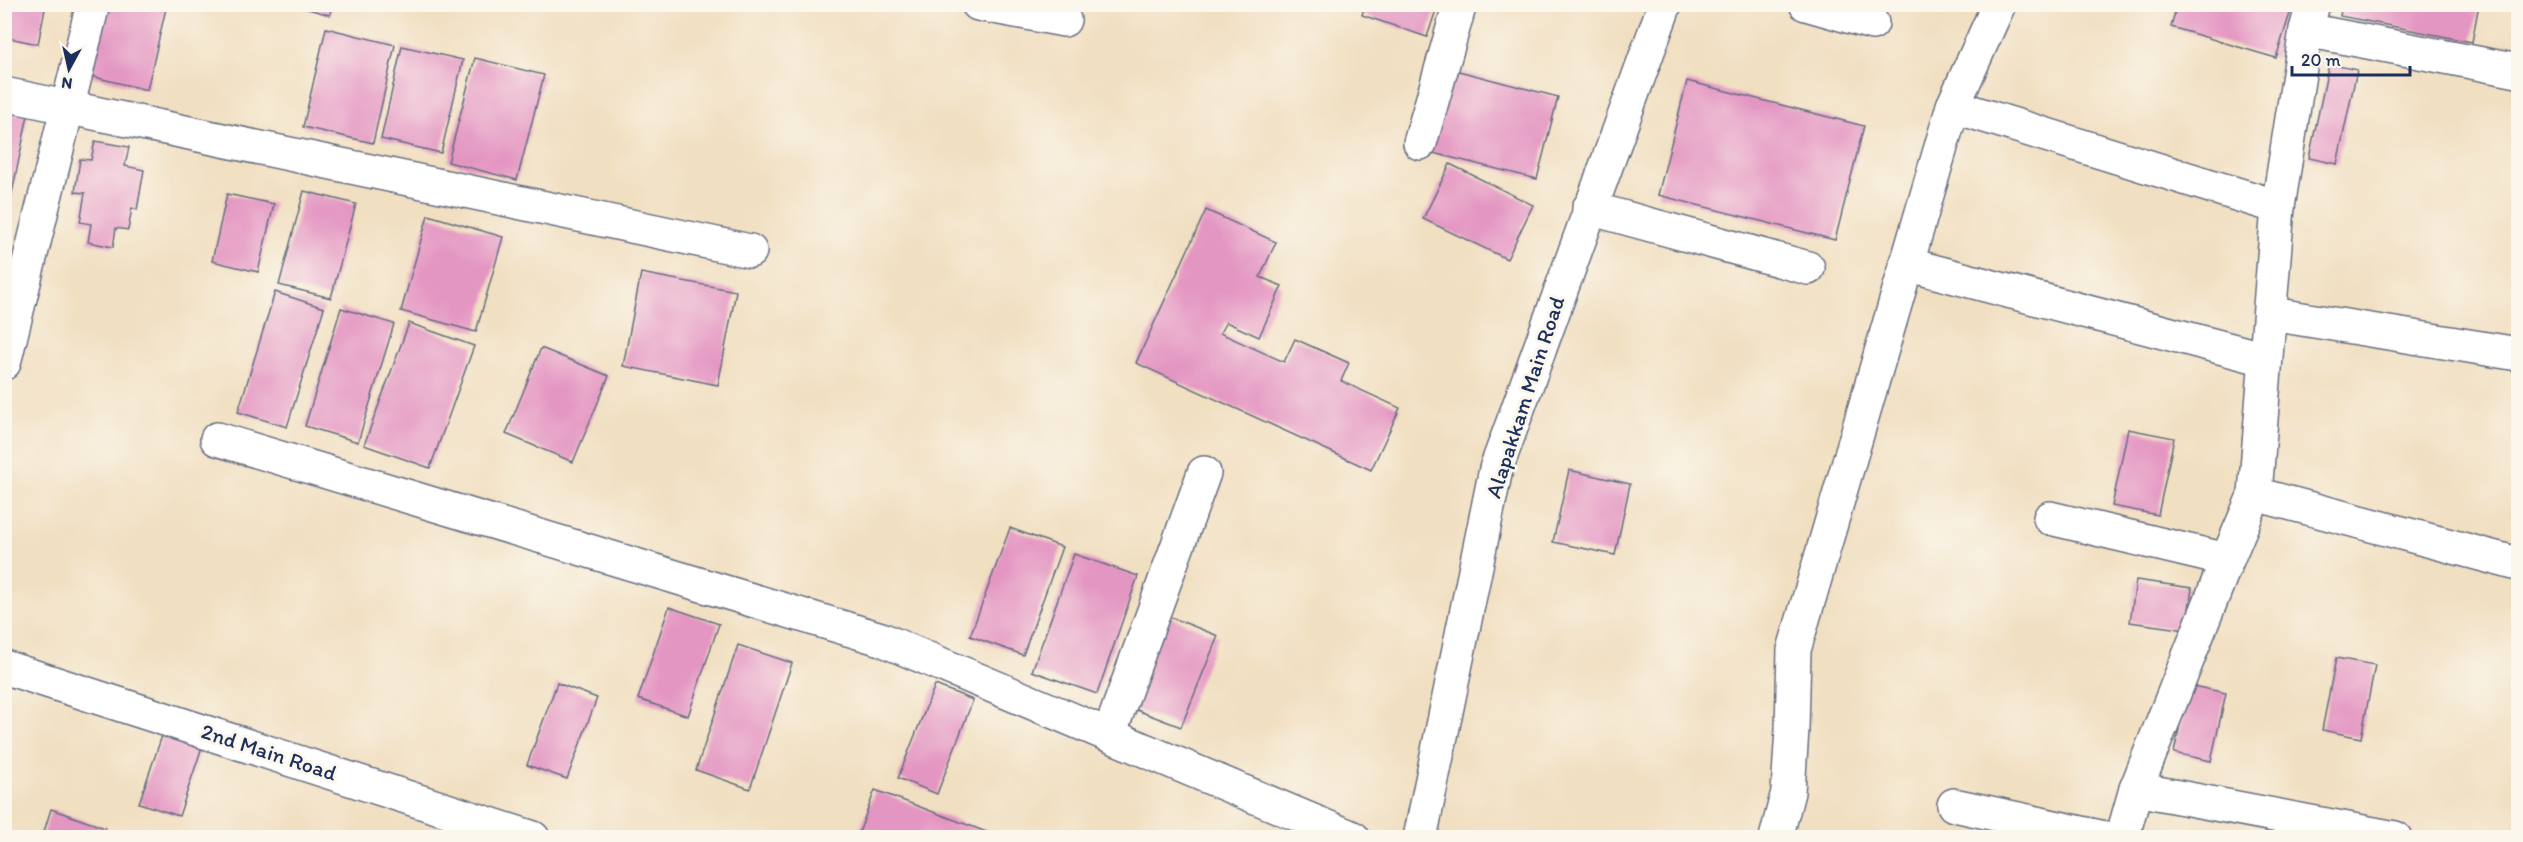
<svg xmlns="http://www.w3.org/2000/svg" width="2523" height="842" font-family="Itim,sans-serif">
  <rect width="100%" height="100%" fill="#fbf7ec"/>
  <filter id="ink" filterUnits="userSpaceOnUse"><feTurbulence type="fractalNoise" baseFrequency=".0167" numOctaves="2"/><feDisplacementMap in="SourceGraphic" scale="12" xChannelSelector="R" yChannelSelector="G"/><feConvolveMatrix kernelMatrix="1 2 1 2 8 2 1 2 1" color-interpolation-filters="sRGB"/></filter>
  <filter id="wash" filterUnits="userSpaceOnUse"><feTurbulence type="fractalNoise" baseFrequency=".008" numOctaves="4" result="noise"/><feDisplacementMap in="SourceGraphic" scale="24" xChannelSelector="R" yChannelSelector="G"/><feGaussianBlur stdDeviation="1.35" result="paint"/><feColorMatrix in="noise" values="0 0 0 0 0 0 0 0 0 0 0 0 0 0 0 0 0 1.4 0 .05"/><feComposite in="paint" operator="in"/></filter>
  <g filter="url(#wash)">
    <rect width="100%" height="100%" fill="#f1dfc1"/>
    <g id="blocks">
      <g fill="#e496c2">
        <polygon points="4,4 46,4 38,44 4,37"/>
        <polygon points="104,4 167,4 147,90 86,75"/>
        <polygon points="290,4 332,4 330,15"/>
        <polygon points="1365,4 1438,4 1427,37 1362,15"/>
        <polygon points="2177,4 2283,4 2292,7 2276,58 2171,27"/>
        <polygon points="2342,4 2479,4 2472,42 2340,16"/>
        <polygon points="326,28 395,45 373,143 303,127"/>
        <polygon points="402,46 463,60 441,153 381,139"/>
        <polygon points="475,58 544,75 517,180 448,162"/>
        <polygon points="2329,64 2357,70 2337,164 2309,158"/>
        <polygon points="1451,69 1558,97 1537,179 1429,152"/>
        <polygon points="1687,81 1864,126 1835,240 1658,195"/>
        <polygon points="4,110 28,115 11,198 4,196"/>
        <polygon points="95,141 129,147 125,166 144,170 137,210 132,208 128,230 116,228 113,247 88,242 91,224 80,222 85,193 75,192 80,159 91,160"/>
        <polygon points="1450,164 1533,205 1507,259 1423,219"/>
        <polygon points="304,191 356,204 331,298 279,285"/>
        <polygon points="227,194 274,204 258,272 212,261"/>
        <polygon points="1206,210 1276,242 1260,277 1282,286 1259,337 1226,322 1220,333 1284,362 1295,339 1349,363 1341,381 1400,408 1371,470 1136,363"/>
        <polygon points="428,215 503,237 476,332 401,311"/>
        <polygon points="641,273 736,291 718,385 623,366"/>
        <polygon points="275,292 324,308 287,427 238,412"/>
        <polygon points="341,308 394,324 358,442 305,426"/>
        <polygon points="409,323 474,346 430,468 364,445"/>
        <polygon points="541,348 609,376 573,462 506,434"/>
        <polygon points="2128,429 2174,438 2158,515 2112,506"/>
        <polygon points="1569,470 1630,484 1615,555 1553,542"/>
        <polygon points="1010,528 1062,547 1023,655 970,636"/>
        <polygon points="1074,554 1138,576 1097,694 1032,671"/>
        <polygon points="2136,580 2192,588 2186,630 2130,622"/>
        <polygon points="669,607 719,624 688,716 638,699"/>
        <polygon points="1163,614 1218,636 1181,727 1126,706"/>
        <polygon points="738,645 792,663 750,789 696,770"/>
        <polygon points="2336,658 2375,665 2361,738 2322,730"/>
        <polygon points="557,683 597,698 567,779 527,765"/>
        <polygon points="935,685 973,700 937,794 898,778"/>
        <polygon points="2188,685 2226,693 2211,761 2174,753"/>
        <polygon points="166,724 205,738 179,816 139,803"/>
        <polygon points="875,790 1000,837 1000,838 857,838"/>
        <polygon points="51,809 105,828 102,838 42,838"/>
      </g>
    </g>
  </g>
  <g filter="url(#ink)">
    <use href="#blocks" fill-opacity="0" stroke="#666d81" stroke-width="1.5"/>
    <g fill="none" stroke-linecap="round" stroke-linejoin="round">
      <g stroke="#666d81" stroke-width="36">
        <g id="street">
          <polyline points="978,4 1064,20"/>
          <polyline points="1806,4 1872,23"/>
          <polyline points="2306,30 2518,71"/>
          <polyline points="4,94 750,251"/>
          <polyline points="1953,106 2278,207"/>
          <polyline points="1420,143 1460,4"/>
          <polyline points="1589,208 1808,268"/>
          <polyline points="1906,264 2265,359"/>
          <polyline points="2271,314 2518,354"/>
          <polyline points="4,363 93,4"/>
          <polyline points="217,439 881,639 1353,838"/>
          <polyline points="2255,494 2518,564"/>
          <polyline points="2050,518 2227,560"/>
          <polyline points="4,667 533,838"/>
          <polyline points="1109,735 1204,473"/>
          <polyline points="2136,789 2395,838"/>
          <polyline points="1954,805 2105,838"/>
          <polyline points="1776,838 1788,792 1792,729 1794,650 1953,106 1999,4"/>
          <polyline points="2122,838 2136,789 2227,560 2255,494 2278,207 2306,30 2313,4"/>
        </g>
      </g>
      <g stroke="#666d81" stroke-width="36">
        <polyline id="secondary" points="1420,838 1496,469 1665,4"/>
      </g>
      <use href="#street" stroke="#fff" stroke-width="33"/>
      <use href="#secondary" stroke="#fff" stroke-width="33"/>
    </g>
  </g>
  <g text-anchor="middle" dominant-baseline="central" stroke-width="6" stroke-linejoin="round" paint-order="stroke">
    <g font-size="22" fill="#1b2f5e" stroke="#fbf7ec">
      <text transform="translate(1525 397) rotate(-72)">Alapakkam Main Road</text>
      <text transform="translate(269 752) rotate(18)">2nd Main Road</text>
    </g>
  </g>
  <rect width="2523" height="842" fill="none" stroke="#fbf7ec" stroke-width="24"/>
  <g transform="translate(69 69) rotate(188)" stroke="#fbf7ec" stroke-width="4.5" paint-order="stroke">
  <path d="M0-4.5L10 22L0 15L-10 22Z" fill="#1b2f5e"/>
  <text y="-9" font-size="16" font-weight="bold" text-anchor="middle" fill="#1b2f5e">N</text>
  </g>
  <path d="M2292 66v9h118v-9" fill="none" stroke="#1b2f5e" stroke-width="3"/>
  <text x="2301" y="66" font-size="18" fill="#1b2f5e" stroke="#fbf7ec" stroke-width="4.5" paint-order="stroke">20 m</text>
</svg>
